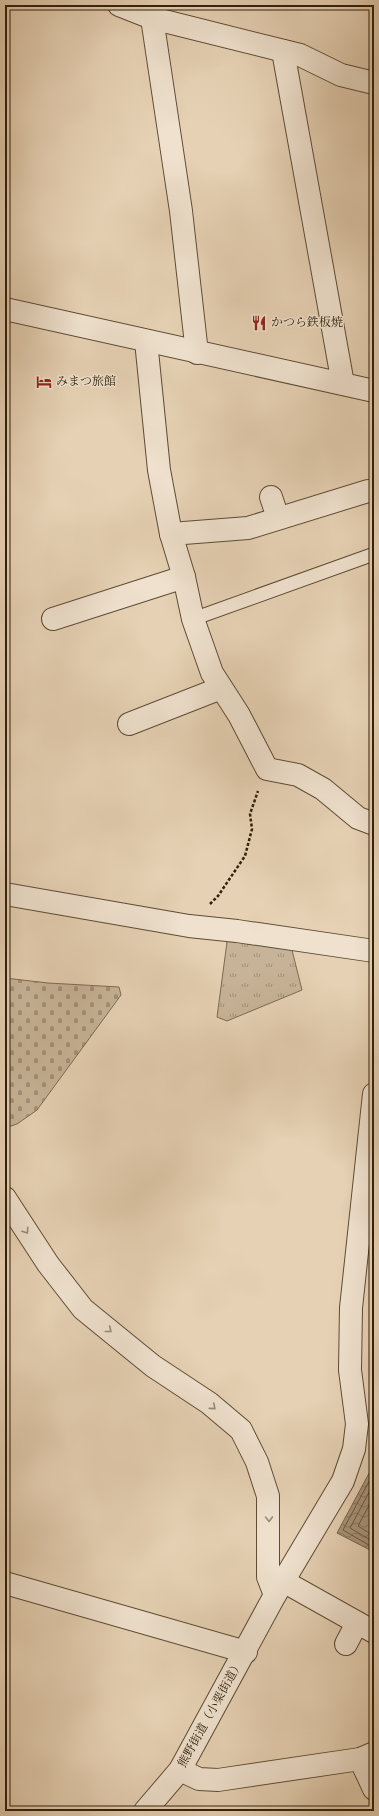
<svg xmlns="http://www.w3.org/2000/svg" width="379" height="1816" font-family="'Old Standard TT','Noto Serif JP',serif">
  <defs>
    <pattern id="grass-tufts" width="24" height="20" patternUnits="userSpaceOnUse"><rect width="24" height="20" fill="#c7b397"/><path d="M3 7l-1-3M5 7V3M7 7l1-3M15 17l-1-3M17 17v-4M19 17l1-3" fill="none" stroke="#a29179"/></pattern>
    <pattern id="cemetery-stones" width="16" height="16" patternUnits="userSpaceOnUse"><rect width="16" height="16" fill="#c7b397"/><path d="M2 7V4a2 2 0 0 1 4 0v3zM10 15v-3a2 2 0 0 1 4 0v3z" fill="#a29179"/></pattern>
    <pattern id="water-waves" width="16" height="10" patternUnits="userSpaceOnUse"><rect width="16" height="10" fill="#a8957b"/><path d="M0 5q4-4 8 0t8 0" fill="none" stroke="#897963"/></pattern>
  </defs>
  <rect width="100%" height="100%" fill="#e6d1b4"/>
  <filter id="stains"><feTurbulence type="fractalNoise" baseFrequency=".005" numOctaves="4"/><feColorMatrix values="0 0 0 0 .2 0 0 0 0 .09 0 0 0 0 .02 0 0 0 .5 -.17"/></filter>
  <radialGradient id="worn" r=".72"><stop offset=".6" stop-color="#630" stop-opacity="0"/><stop offset="1" stop-color="#630" stop-opacity=".3"/></radialGradient>
  <polygon fill="url(#grass-tufts)" stroke="#7c6a51" points="234,935 290,942 302,990 227,1021 217,1017 227,942"/>
  <polygon fill="url(#cemetery-stones)" stroke="#7c6a51" points="5,978 48,983 119,987 121,995 37,1110 17,1124 5,1128"/>
  <polygon fill="url(#water-waves)" stroke="#78664e" points="374,1464 374,1552 337,1533"/>
  <g fill="none" stroke-linecap="round" stroke-linejoin="round">
    <g stroke="#6c5a43" stroke-width="1">
      <polyline points="374,1472 343,1530 374,1548"/>
      <polyline points="374,1483 350,1528 374,1542"/>
      <polyline points="374,1496 358,1526 374,1536"/>
    </g>
    <g stroke="#5e4c35" stroke-width="15">
      <polyline id="service" points="193,619 374,554"/>
    </g>
    <g stroke="#5e4c35" stroke-width="24">
      <g id="minor">
        <polyline points="119,5 152,18 300,55 341,75 374,83"/>
        <polyline points="152,18 181,211 197,353"/>
        <polyline points="283,51 343,384"/>
        <polyline points="146,341 159,470 171,534 184,577 193,619 212,673 239,715 267,769 298,775 323,789 358,818 374,824"/>
        <polyline points="271,497 278,518"/>
        <polyline points="171,534 248,528 368,491"/>
        <polyline points="53,619 184,577"/>
        <polyline points="129,724 221,688"/>
        <polyline points="5,894 189,926 237,931 374,951"/>
        <polyline points="5,1198 48,1264 83,1309 153,1366 209,1403 241,1430 257,1462 268,1496 268,1577 275,1595"/>
        <polyline points="283,1581 374,1632"/>
        <polyline points="5,1583 246,1652"/>
        <polyline points="346,1644 357,1623"/>
        <polyline points="360,1759 374,1789"/>
        <polyline points="180,1770 199,1779 218,1780 360,1759 374,1753"/>
        <polyline points="145,1811 180,1770 275,1595 343,1481 354,1449 357,1424 350,1370 351,1308 374,1094"/>
      </g>
    </g>
    <g stroke="#5e4c35" stroke-width="24">
      <polyline id="tertiary" points="5,309 374,391"/>
    </g>
    <polyline stroke="#30200b" stroke-width="2.5" stroke-dasharray="3 2" stroke-linecap="butt" points="210,904 218,896 245,856 252,829 250,814 258,791"/>
    <use href="#service" stroke="#efe1ce" stroke-width="13"/>
    <use href="#minor" stroke="#efe1ce" stroke-width="22"/>
    <use href="#tertiary" stroke="#efe1ce" stroke-width="22"/>
  </g>
  <defs><path id="oneway-chevron" d="M-2-3.5L2.5 0L-2 3.5" fill="none" stroke-width="1.6" stroke-linecap="round" stroke-linejoin="round"/></defs>
  <g stroke="#998a76">
    <use href="#oneway-chevron" transform="translate(26 1231) rotate(56)"/>
    <use href="#oneway-chevron" transform="translate(109 1330) rotate(39)"/>
    <use href="#oneway-chevron" transform="translate(213 1407) rotate(40)"/>
    <use href="#oneway-chevron" transform="translate(269 1519) rotate(89)"/>
  </g>
  <defs>
    <g id="restaurant-bare" transform="scale(1.2)"><path d="M-5-6h1v4h1v-4h1v4h1v-4h1v5L-1.5 .5V6h-2V.5L-5-1ZM5-6V6H3V1.5H1.5Q1.5-4 5-6Z" fill="#8f2418" stroke="#efe1ce" stroke-width="2.5" paint-order="stroke"/></g>
    <g id="hotel-bare" transform="scale(1.2)"><path d="M-6-4.5h1.5V1H6V5H4.5V3h-9V5H-6ZM-4 0a1.8 1.8 0 1 1 3.6 0ZM.5 0V-2.5h3Q6-2.5 6 0Z" fill="#8f2418" stroke="#efe1ce" stroke-width="2.5" paint-order="stroke"/></g>
  </defs>
  <g fill-rule="evenodd">
    <use href="#restaurant-bare" x="259" y="323"/>
    <use href="#hotel-bare" x="44" y="382"/>
  </g>
  <g text-anchor="middle" dominant-baseline="central" stroke-width="3" stroke-linejoin="round" paint-order="stroke">
    <g font-size="12" fill="#30200b" stroke="#efe1ce" text-anchor="start">
      <text x="271" y="323">かつら鉄板焼</text>
      <text x="56" y="382">みまつ旅館</text>
    </g>
    <g font-size="12" fill="#30200b" stroke="#efe1ce">
      <text transform="translate(211 1714) rotate(-61)">熊野街道（小栗街道）</text>
    </g>
  </g>
  <rect width="379" height="1816" fill="none" stroke="#e6d1b4" stroke-width="20"/>
  <rect x="6" y="6" width="367" height="1804" fill="none" stroke="#30200b" stroke-width="2"/>
  <rect x="10" y="10" width="359" height="1796" fill="none" stroke="#30200b"/>
  <rect width="100%" height="100%" filter="url(#stains)"/>
  <rect width="100%" height="100%" fill="url(#worn)"/>
</svg>
